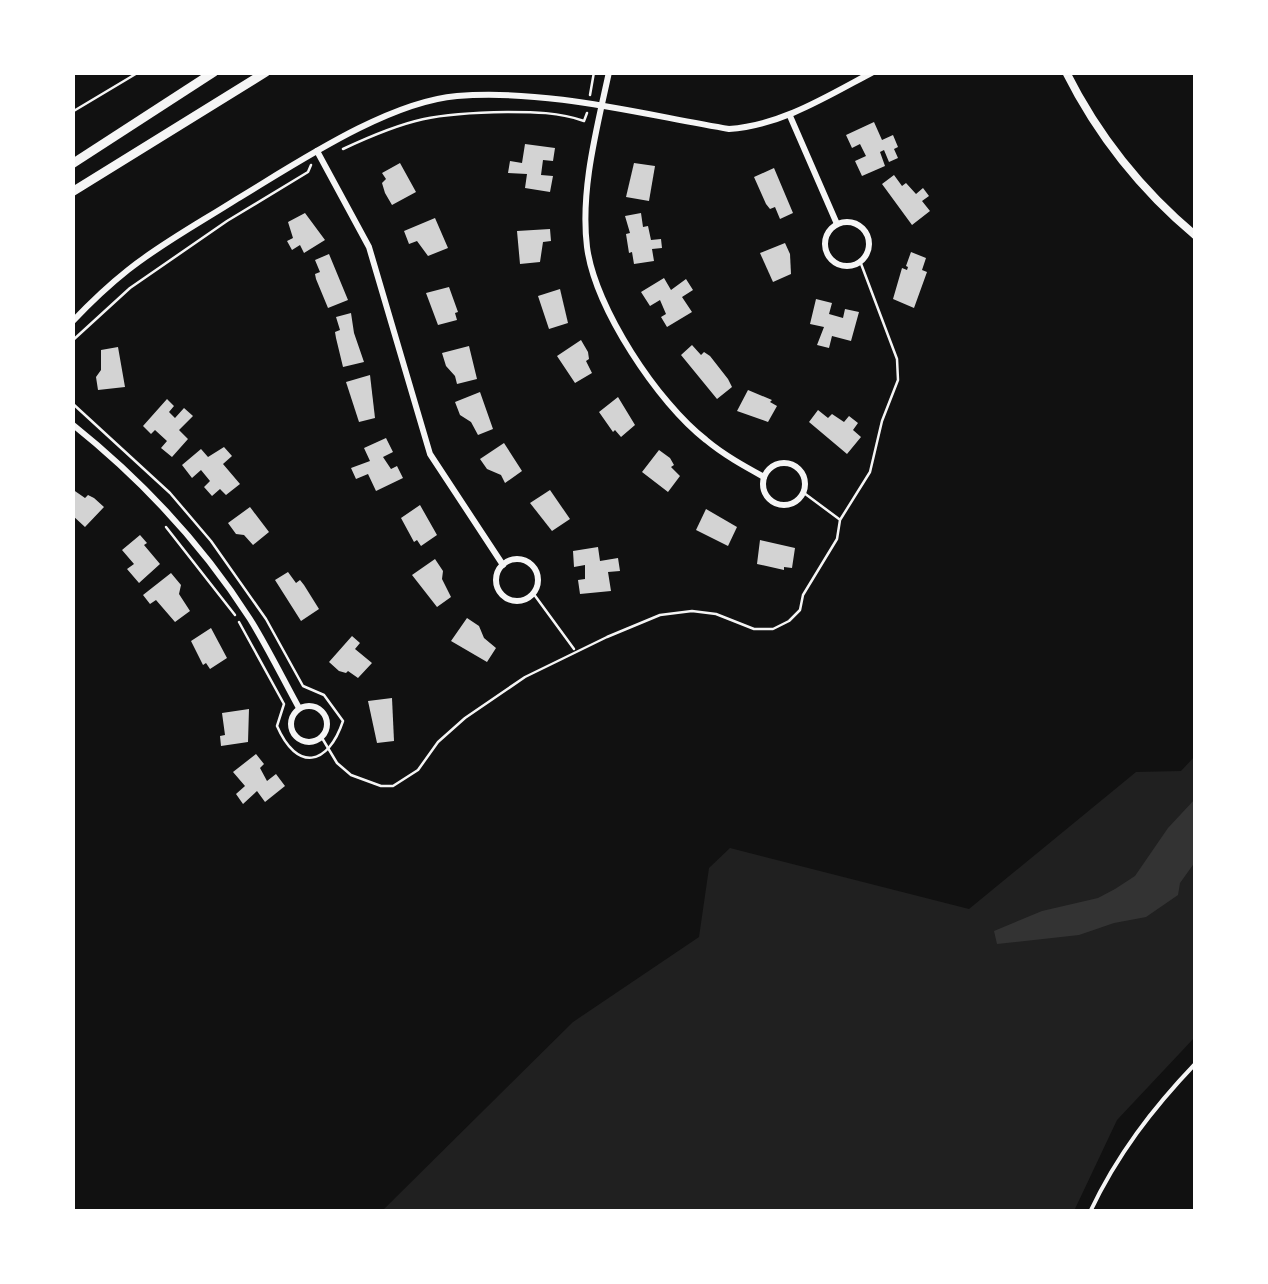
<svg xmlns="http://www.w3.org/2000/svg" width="1268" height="1284" font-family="'Sofia Sans Condensed',sans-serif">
  <rect width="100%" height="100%" fill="#111"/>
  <polygon fill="#202020" points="1195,756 1195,1037 1117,1120 1074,1211 381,1212 573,1022 699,937 709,868 730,848 969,909 1136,772 1181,771"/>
  <polygon fill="#333" points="1195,799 1195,862 1180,883 1178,895 1146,917 1114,923 1079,935 997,944 994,931 1042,911 1098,898 1115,889 1135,876 1168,828"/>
  <g fill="#d3d3d3">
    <polygon points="874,122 882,140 893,135 898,147 894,149 898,158 889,162 884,150 880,152 885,166 862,176 855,161 866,156 860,144 852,148 846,135"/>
    <polygon points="525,144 555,148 553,161 543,160 541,175 553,176 550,192 525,188 527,174 508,173 510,161 522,163"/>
    <polygon points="400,163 416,192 392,205 385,193 382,183 386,179 382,173"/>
    <polygon points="634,163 655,166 649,201 626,197"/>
    <polygon points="774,168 793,213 780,219 775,207 770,209 766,204 754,177"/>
    <polygon points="894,175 902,186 906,183 916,194 923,188 929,196 922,201 930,211 912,225 882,184"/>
    <polygon points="305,213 325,240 304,253 300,245 292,250 287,241 293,238 288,222"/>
    <polygon points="641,213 643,227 648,226 651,240 661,239 662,248 652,249 654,261 634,264 632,252 629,253 626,234 630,233 625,216"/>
    <polygon points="435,218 448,248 428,256 417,241 409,244 404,231"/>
    <polygon points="550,229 551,241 543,242 540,262 520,264 517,231"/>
    <polygon points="785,243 790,254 791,274 773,282 760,253"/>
    <polygon points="911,252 926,258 922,270 927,272 914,308 893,299 902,268 907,270 908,267 906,266"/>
    <polygon points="329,254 348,300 328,308 316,279 315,274 320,272 315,260"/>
    <polygon points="664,278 671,290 686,279 693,290 682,297 692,312 667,327 661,317 666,314 660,300 650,306 641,292"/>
    <polygon points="449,287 458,312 455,313 457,320 438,325 426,293"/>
    <polygon points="560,289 568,323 549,329 538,296"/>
    <polygon points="816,299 832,303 829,314 843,318 845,309 859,312 851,341 832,336 829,348 817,345 824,327 810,324"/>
    <polygon points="351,313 354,333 364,362 343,367 336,338 335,332 340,330 336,317"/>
    <polygon points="581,340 588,352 589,359 586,361 592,373 575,383 557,356"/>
    <polygon points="692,345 701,355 704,352 710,356 728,379 732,387 717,399 681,355"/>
    <polygon points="469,346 477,379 457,384 455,376 446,366 442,353"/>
    <polygon points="118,347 125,387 98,390 96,377 101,370 101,350"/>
    <polygon points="370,375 375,418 359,422 346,382"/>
    <polygon points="748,390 772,400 770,402 777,406 768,422 737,411"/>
    <polygon points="480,392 493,429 478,435 471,422 460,415 455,402"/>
    <polygon points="618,397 635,425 621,437 615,430 613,432 599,412"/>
    <polygon points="167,399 174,406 169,412 175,418 184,408 193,416 179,430 188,439 172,457 161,448 167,441 155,430 151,434 143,426"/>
    <polygon points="818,410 828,418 832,414 844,422 849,416 858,423 853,430 861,437 847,454 809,422"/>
    <polygon points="386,438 393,452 383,457 391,469 397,466 403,478 376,491 368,474 356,479 351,468 370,461 364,448"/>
    <polygon points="504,443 522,471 505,483 501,475 487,469 480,459"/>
    <polygon points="224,447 232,456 223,464 240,484 226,495 220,489 212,496 204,487 210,481 201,470 192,478 182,465 201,449 208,457"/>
    <polygon points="659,450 670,458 674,465 671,467 680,476 668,492 642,472"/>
    <polygon points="72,489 85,498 88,495 94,498 104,507 85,527 72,515"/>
    <polygon points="550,490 570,519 552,531 530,503"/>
    <polygon points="420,505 437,535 421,546 417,540 414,542 401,518"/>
    <polygon points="250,507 269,532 253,545 244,535 236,534 228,523"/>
    <polygon points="706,509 737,527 728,546 696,530"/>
    <polygon points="140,535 147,543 144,545 160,564 139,583 127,569 134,564 122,550"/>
    <polygon points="760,540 795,548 792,568 784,567 784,570 757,564"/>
    <polygon points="598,547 600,561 618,558 620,571 608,572 611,591 580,594 578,580 585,579 585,565 574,567 573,551"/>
    <polygon points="435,559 443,571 442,579 451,597 437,607 412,575"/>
    <polygon points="288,572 296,583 300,580 304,585 319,609 301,621 275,580"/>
    <polygon points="171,573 181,585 179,594 190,611 175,622 156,600 150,604 143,595"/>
    <polygon points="467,618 479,626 484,638 496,648 487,662 451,641"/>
    <polygon points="211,628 227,658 210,669 206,663 203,665 191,641"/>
    <polygon points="352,636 360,643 355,649 372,663 358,678 348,671 346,673 339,671 329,662"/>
    <polygon points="392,698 394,741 377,743 368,701"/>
    <polygon points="249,709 248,742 221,746 220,736 225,735 222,713"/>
    <polygon points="256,754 264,764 260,768 267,781 276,774 285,786 265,802 257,791 243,804 236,794 245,786 233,772"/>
  </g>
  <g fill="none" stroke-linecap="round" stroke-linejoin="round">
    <g stroke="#f5f5f5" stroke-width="2.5">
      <polyline points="590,95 594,72"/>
      <polyline points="72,112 139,72"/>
      <path d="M 343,149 C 409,118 435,113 507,112 C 533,112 559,112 584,121 L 587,113"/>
      <polyline points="72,341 130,288 227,221 308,172 311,165"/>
      <path d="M 72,403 L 170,493 L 211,541 L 266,619 L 303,686 L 324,695 L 343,721 C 328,766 297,772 277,726 L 284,704 L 239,622"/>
      <polyline points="804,493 839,519"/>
      <polyline points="166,527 235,615"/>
      <polyline points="533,593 574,649"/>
      <polyline points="322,738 337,763 351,775 381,786 393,786 418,770 438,742 465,718 525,677 607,637 660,615 692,611 716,614 754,629 773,629 789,621 800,610 803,595 837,539 840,520 870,472 882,421 898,380 897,359 860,261"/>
    </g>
    <path stroke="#f5f5f5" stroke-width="4" d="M 1090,1212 C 1117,1155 1152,1109 1196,1063"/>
    <g stroke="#f5f5f5" stroke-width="6">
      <path d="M 609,72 C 597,128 580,190 587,247 C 595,308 658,403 706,440 C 724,455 744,466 764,477"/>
      <polyline points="790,116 837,224"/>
      <polyline points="317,151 369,247 430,454 503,565"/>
      <circle cx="847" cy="244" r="22"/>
      <path d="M 72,322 C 90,303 109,285 128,270 C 162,243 201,222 237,199 C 297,163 387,102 457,96 C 548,89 640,114 729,129 C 782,125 826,97 873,72"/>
      <path d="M 72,424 C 142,480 202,544 250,619 C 268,648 283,679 299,708"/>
      <circle cx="784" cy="484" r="21"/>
      <circle cx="517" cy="580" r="21"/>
      <circle cx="309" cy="724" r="18"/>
    </g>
    <path stroke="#f5f5f5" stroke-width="8" d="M 1066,72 C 1098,136 1141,190 1196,236"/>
    <g stroke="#f5f5f5" stroke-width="9">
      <polyline points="72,164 214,72"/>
      <polyline points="72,192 266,72"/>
    </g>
  </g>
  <rect width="1268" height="1284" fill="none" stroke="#ffffff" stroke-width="150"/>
</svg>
